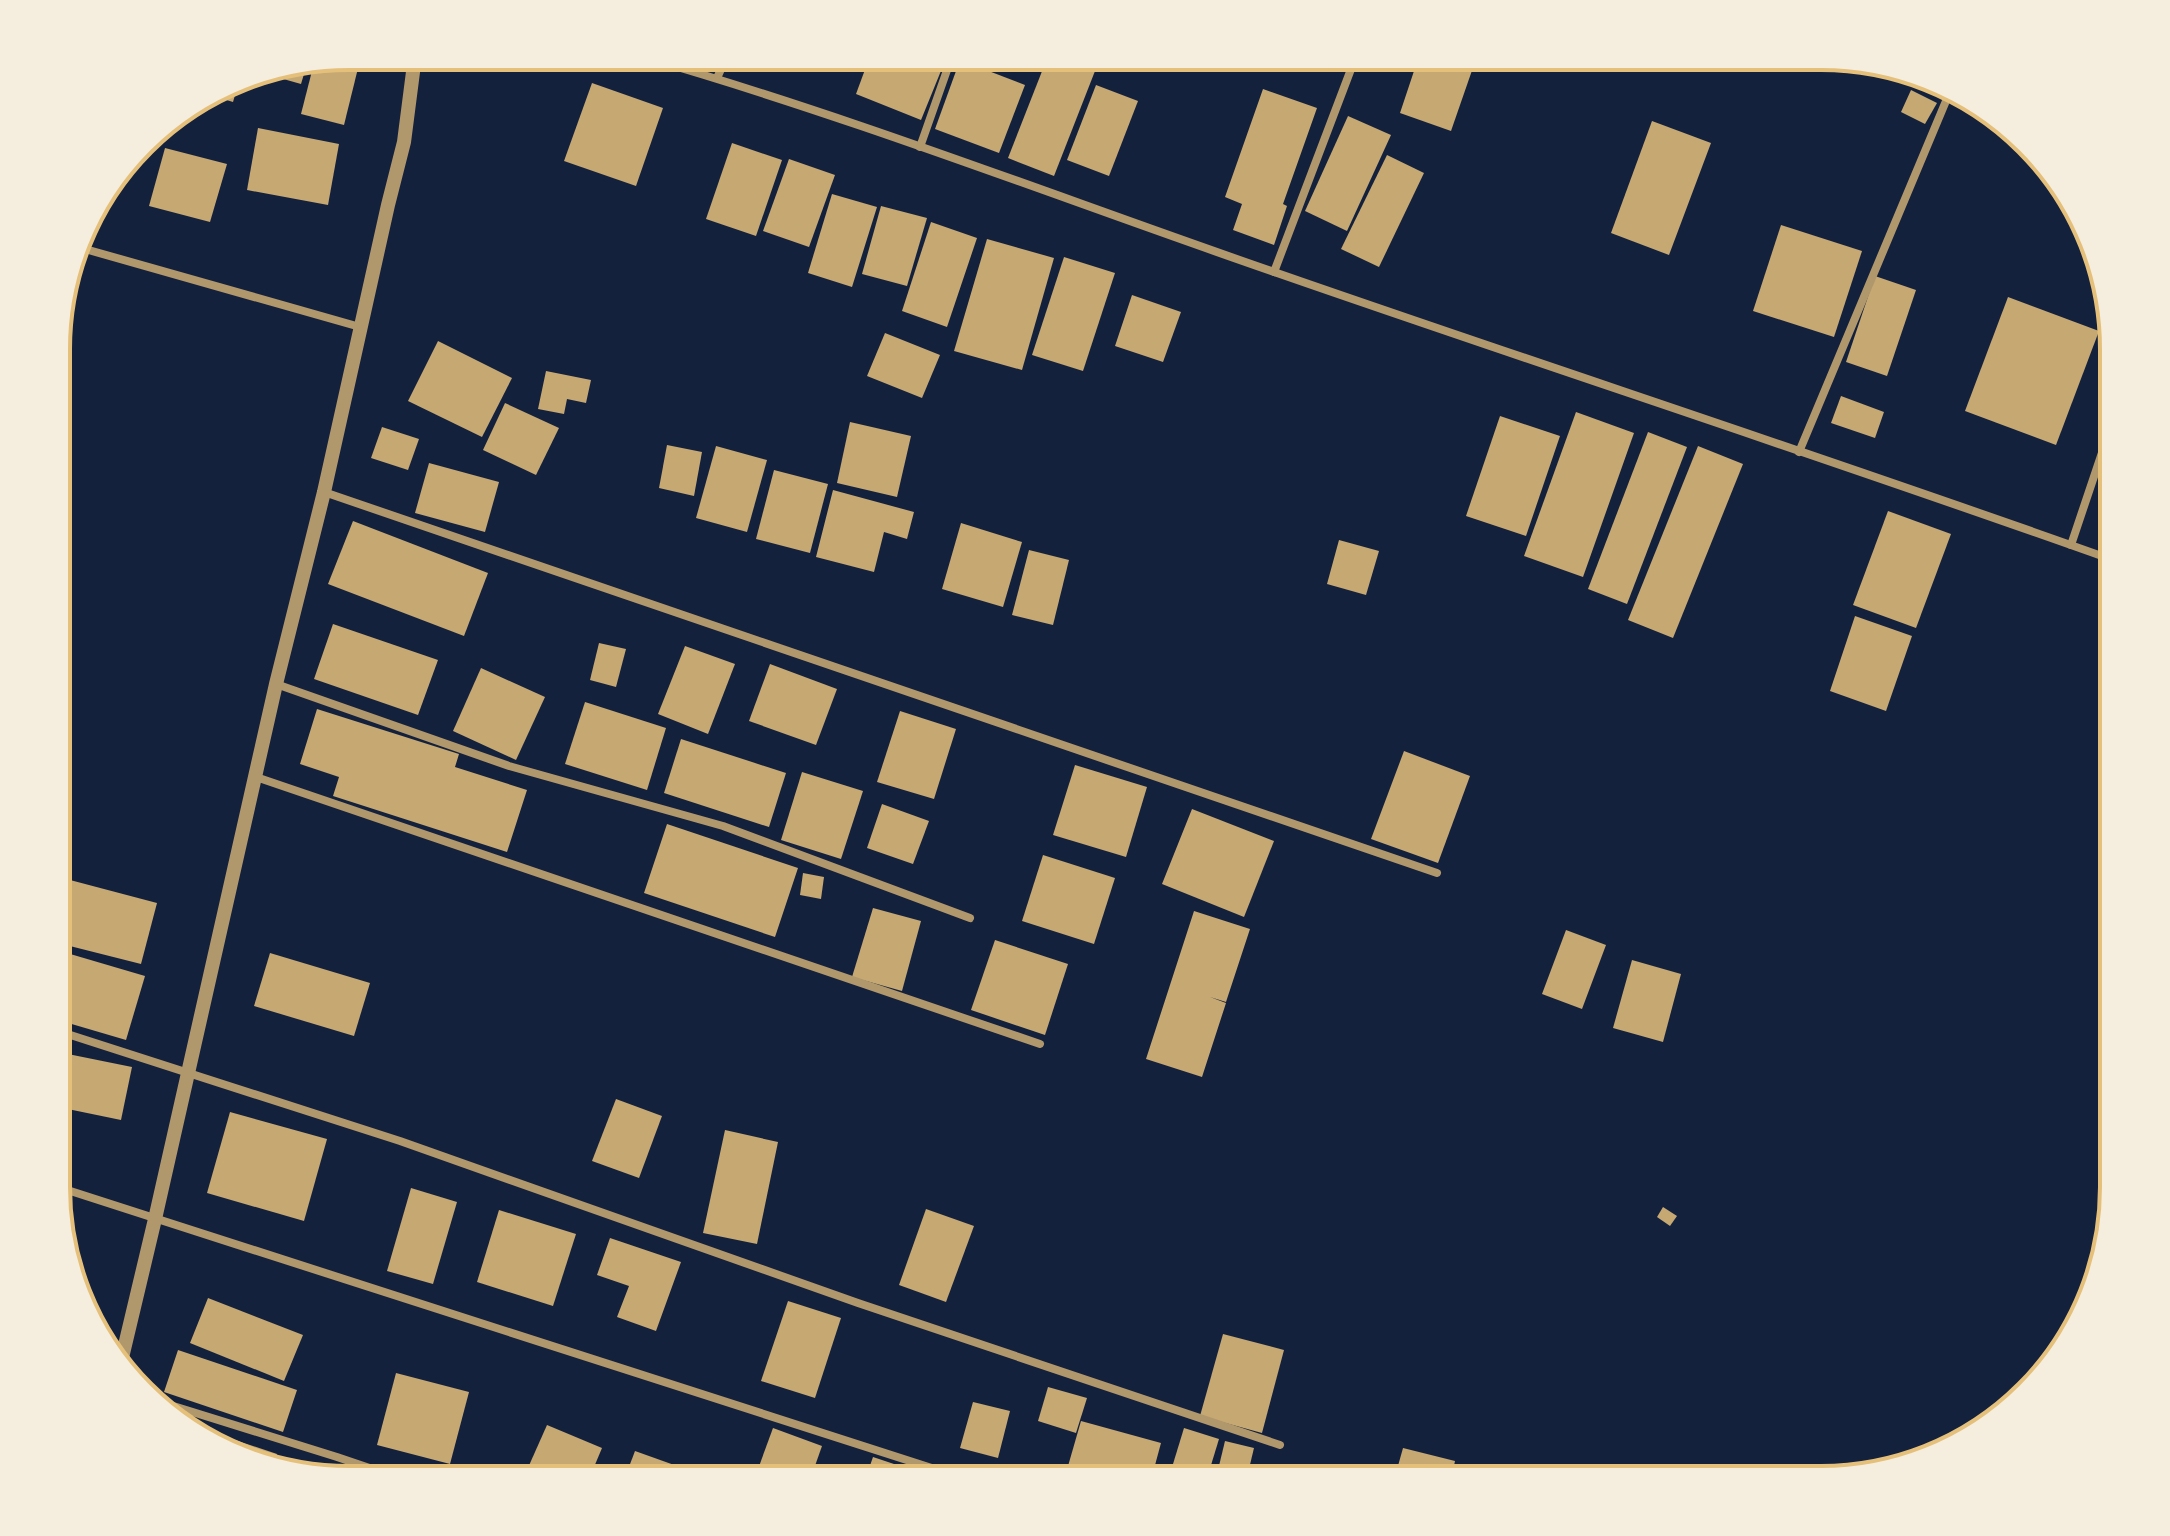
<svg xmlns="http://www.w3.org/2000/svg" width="2170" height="1536" font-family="'PT Sans',sans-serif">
  <rect width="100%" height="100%" fill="#14213d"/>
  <g fill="#c6a872">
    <polygon points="349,56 361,56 344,125 301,114 314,63"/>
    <polygon points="772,56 817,56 811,71"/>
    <polygon points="831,56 861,56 857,67"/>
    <polygon points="870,56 947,56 921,120 856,94"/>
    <polygon points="1048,56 1057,56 1095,71 1054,176 1008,158"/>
    <polygon points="1419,56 1477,56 1451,131 1400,113"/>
    <polygon points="960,60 1025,85 999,153 935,129"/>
    <polygon points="307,64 301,84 262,73 269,72"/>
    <polygon points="237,78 240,78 233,102 210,95"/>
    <polygon points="592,83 663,108 636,186 564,161"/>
    <polygon points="1096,85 1138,101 1109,176 1067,160"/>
    <polygon points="1263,89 1317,108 1283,204 1287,206 1274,245 1233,230 1242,204 1225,197"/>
    <polygon points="1911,90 1937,103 1925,124 1901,112"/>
    <polygon points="1348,116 1391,135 1347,231 1305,211"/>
    <polygon points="1652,121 1711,143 1669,255 1611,233"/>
    <polygon points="258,128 339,144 328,205 247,190"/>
    <polygon points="732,143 782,160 756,236 706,219"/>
    <polygon points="165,148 227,164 210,222 149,206"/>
    <polygon points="1387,155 1424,173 1379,267 1341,249"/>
    <polygon points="789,159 835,175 809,247 763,231"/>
    <polygon points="832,194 877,207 852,287 808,273"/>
    <polygon points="881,206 927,218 907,286 862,274"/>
    <polygon points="931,222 977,238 947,327 902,311"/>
    <polygon points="1781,225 1862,251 1834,337 1753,311"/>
    <polygon points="987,239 1054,258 1022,370 954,351"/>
    <polygon points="1064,257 1115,273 1083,371 1032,355"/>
    <polygon points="1875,276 1916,290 1887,376 1846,362"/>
    <polygon points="1132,295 1181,312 1163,362 1115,346"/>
    <polygon points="2008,297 2099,331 2056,445 1965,411"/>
    <polygon points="885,333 940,355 922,398 867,376"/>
    <polygon points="438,341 512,378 482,437 408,401"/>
    <polygon points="546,371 591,380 586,403 567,399 564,414 538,409"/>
    <polygon points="1841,396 1884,412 1875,438 1831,423"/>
    <polygon points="505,403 559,428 536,475 483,450"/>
    <polygon points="1576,412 1634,433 1583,577 1524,556"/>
    <polygon points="1500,416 1560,436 1526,536 1466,516"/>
    <polygon points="850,422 911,436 897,497 837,483"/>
    <polygon points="382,427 419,439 408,470 371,458"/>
    <polygon points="1648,432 1687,447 1627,604 1588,589"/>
    <polygon points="667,445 702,452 694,496 659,488"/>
    <polygon points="716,446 767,460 747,532 696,518"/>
    <polygon points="1698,446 1743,464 1673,638 1628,620"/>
    <polygon points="429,463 499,482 485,532 415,513"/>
    <polygon points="774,470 828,484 810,553 756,539"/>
    <polygon points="833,490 914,512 907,539 884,532 874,572 816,557"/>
    <polygon points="1888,511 1951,534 1916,628 1853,605"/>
    <polygon points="353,521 488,573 464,636 328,584"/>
    <polygon points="961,523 1022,542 1003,607 942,589"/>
    <polygon points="1339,540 1379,551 1366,595 1327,584"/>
    <polygon points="1029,550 1069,560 1053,625 1012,615"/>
    <polygon points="1855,616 1912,636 1886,711 1830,691"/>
    <polygon points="333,624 438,660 418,715 314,679"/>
    <polygon points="599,643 626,649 616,687 590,680"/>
    <polygon points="685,646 735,664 708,734 658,714"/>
    <polygon points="770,664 837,689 816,745 749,721"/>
    <polygon points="481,668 545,697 516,760 453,731"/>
    <polygon points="585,702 666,728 647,790 565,764"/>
    <polygon points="317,709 459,754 455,767 527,790 507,852 333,796 339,777 300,764"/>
    <polygon points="900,711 956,729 934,799 877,782"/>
    <polygon points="681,739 786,773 769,827 664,793"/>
    <polygon points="1404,751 1470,776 1438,863 1371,839"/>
    <polygon points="1075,765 1147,787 1126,857 1053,835"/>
    <polygon points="802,772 863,791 841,859 781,840"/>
    <polygon points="882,804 929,821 913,864 867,848"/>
    <polygon points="1192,809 1274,841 1244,917 1162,884"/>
    <polygon points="667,824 798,868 775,937 644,893"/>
    <polygon points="1043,855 1115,878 1094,944 1022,921"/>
    <polygon points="803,873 824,877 821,899 800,895"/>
    <polygon points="70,880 157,903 141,964 58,943 58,924"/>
    <polygon points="873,908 921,921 902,991 852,977"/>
    <polygon points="1194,911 1250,929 1226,1002 1210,997 1226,1003 1202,1077 1146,1059"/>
    <polygon points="1566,930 1606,945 1582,1009 1542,994"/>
    <polygon points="995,940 1068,964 1045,1035 971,1010"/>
    <polygon points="60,951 145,976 126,1040 58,1020 58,956"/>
    <polygon points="270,953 370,983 354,1036 254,1006"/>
    <polygon points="1632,960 1681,974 1663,1042 1613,1028"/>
    <polygon points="58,1052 132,1067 121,1120 58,1107"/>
    <polygon points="616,1099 662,1116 639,1178 592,1161"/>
    <polygon points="230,1112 327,1139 304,1221 207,1193"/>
    <polygon points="725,1130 778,1142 757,1244 703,1233"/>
    <polygon points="411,1188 457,1202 433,1284 387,1271"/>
    <polygon points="1663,1207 1677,1216 1670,1226 1657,1217"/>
    <polygon points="926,1209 974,1226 946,1302 899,1285"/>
    <polygon points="499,1210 576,1234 553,1306 477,1282"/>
    <polygon points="610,1238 681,1262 656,1331 617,1317 629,1286 597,1275"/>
    <polygon points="208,1298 303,1335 284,1381 190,1343"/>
    <polygon points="788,1301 841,1318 815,1398 761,1381"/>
    <polygon points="1223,1334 1284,1350 1262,1433 1200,1416"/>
    <polygon points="178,1350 297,1390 283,1432 164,1392"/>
    <polygon points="396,1373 469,1392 450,1464 377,1445"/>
    <polygon points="1048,1387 1087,1398 1076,1433 1038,1421"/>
    <polygon points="973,1402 1010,1411 998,1458 960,1448"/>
    <polygon points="175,1420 277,1454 272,1468 255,1464 175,1421"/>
    <polygon points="1081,1421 1161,1443 1151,1480 1064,1480"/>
    <polygon points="547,1425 602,1448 589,1479 523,1479"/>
    <polygon points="773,1428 822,1446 810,1480 754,1480"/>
    <polygon points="1184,1428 1219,1439 1208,1475 1173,1464"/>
    <polygon points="1225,1441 1254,1448 1247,1477 1218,1470"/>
    <polygon points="1403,1448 1455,1461 1451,1480 1394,1480"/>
    <polygon points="635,1451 705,1476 703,1480 624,1480"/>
    <polygon points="873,1457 930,1476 928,1480 865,1480"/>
  </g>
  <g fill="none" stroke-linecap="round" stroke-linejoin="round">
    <g stroke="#b1986c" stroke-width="8">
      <path d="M 640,56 C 856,118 1065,200 1277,273 C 1556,370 1836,461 2113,560"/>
      <polyline points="717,78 727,56"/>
      <polyline points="920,147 952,56"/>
      <polyline points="78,247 360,327"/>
      <polyline points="1274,272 1356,56"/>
      <polyline points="1799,452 1951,89"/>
      <polyline points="324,492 1437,873"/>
      <polyline points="2071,545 2113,420"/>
      <polyline points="276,684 509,766 723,826 970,918"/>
      <polyline points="256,777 1040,1044"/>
      <polyline points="58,1031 400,1141 858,1303 1280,1445"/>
      <polyline points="58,1187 969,1480"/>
      <polyline points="154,1400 337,1457 402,1479"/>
    </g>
    <polyline stroke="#b1986c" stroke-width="14" points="121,1362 155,1219 276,684 324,492 388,205 404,142 413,72 408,56"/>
  </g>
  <path d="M0 0H2170V1536H0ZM349 70H1821A279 279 0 0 1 2100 349V1187A279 279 0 0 1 1821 1466H349A279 279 0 0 1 70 1187V349A279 279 0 0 1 349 70Z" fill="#f5edde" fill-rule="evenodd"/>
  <path fill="none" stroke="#e5c07b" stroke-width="4" d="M349 70H1821A279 279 0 0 1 2100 349V1187A279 279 0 0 1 1821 1466H349A279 279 0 0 1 70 1187V349A279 279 0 0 1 349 70Z"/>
</svg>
